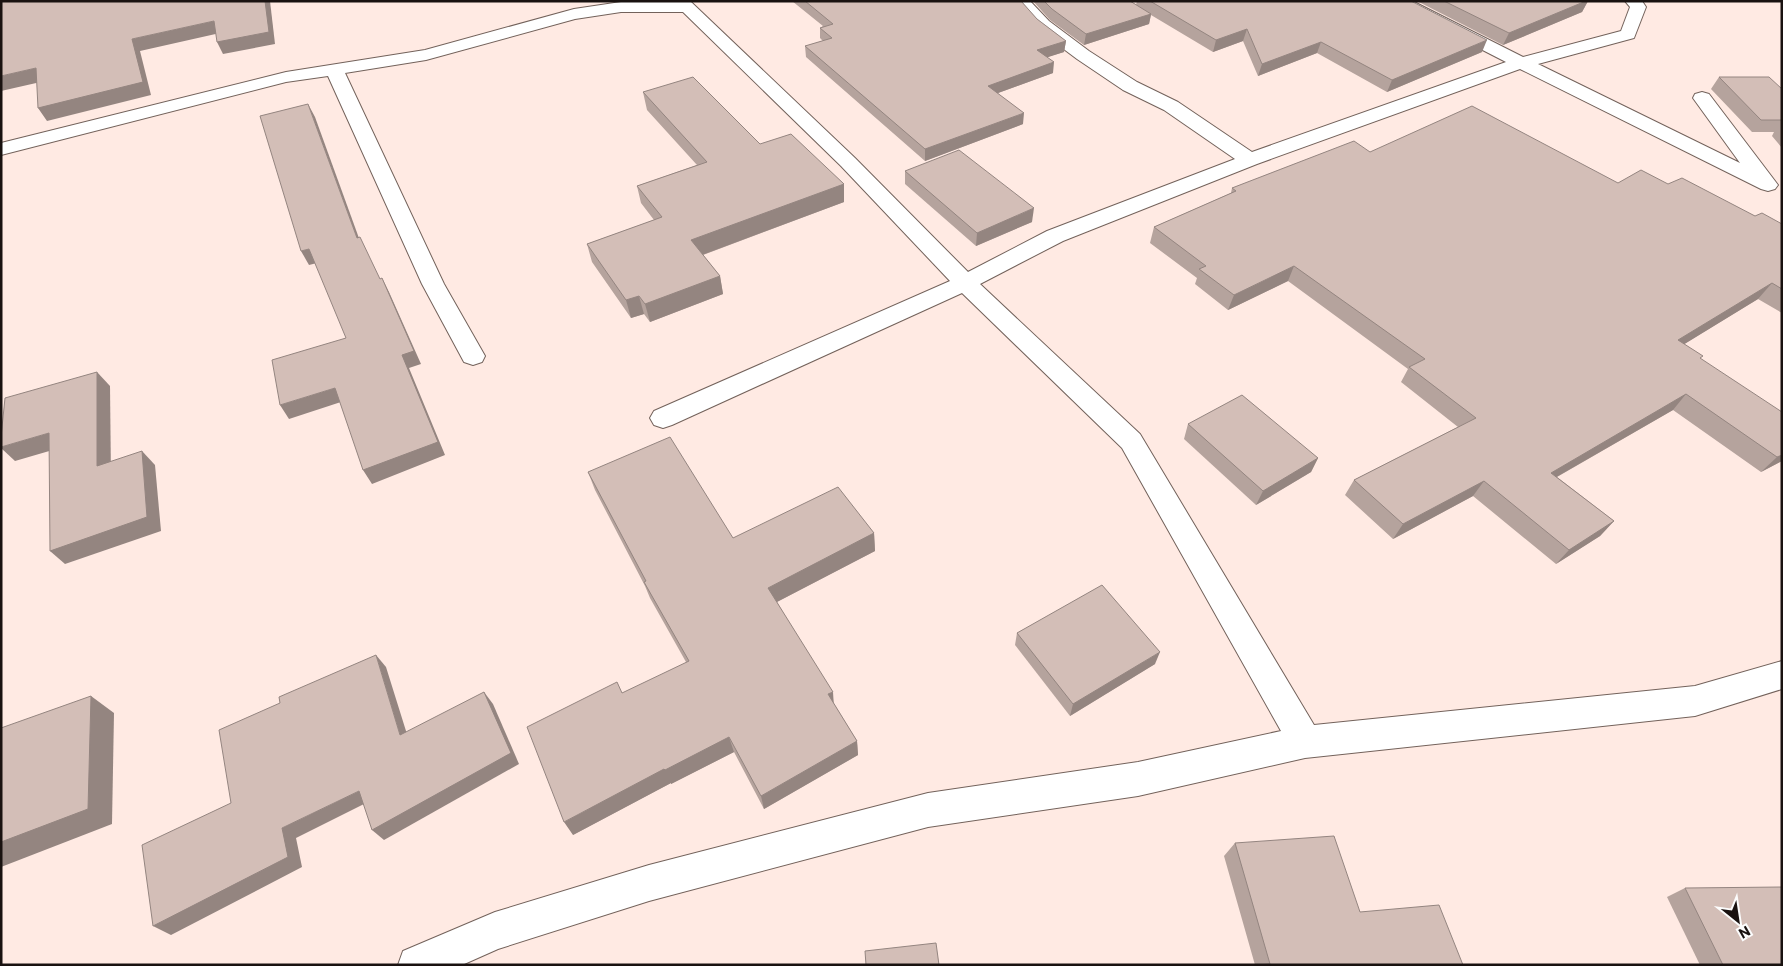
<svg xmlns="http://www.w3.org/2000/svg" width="1783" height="966" font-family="Commissioner,sans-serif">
  <rect width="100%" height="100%" fill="#ffeae3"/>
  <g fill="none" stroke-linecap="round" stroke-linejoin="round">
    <g stroke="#73625b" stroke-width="2">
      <polygon id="minor" points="690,1 855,158 968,272 1047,231 1235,159 1164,110 1123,90 1077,59 1037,29 1013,1 1030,1 1049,21 1089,51 1137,82 1178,102 1252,152 1506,62 1393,4 1391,1 1412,1 1523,57 1621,31 1630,7 1625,1 1642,1 1646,7 1634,38 1538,64 1740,163 1693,98 1695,94 1702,92 1709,94 1775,181 1778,185 1775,189 1768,191 1761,189 1520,69 1257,164 1063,241 980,284 1140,434 1314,725 1695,686 1782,661 1782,689 1695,716 1305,758 1138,796 928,827 649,901 498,949 462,965 398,965 403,951 495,912 649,865 928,793 1138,762 1281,731 1122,448 962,293 672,425 663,428 654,425 650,418 654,411 950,281 841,166 683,12 621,12 575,19 426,60 345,73 444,284 485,356 482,362 473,365 464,362 422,284 328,76 286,82 1,155 1,143 286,72 425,50 574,9 621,2"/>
    </g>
    <use href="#minor" fill="#fff" fill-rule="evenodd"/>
  </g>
  <g fill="#b5a39d">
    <polygon points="792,1 1021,1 1037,19 1066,41 1064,52 1047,57 1053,73 998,93 1023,124 925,161 806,57 805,46 823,41 820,38 820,28 823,26"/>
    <polygon points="1033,1 1130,1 1136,5 1137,1 1411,1 1482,52 1387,92 1317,53 1258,76 1243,41 1213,52 1151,15 1149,24 1084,45 1050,20"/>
    <polygon points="1417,1 1588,1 1582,12 1503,45"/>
    <polygon points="1719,77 1782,89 1782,148 1772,136 1774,132 1752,132 1711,89"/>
    <polygon points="643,92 760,144 844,184 844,202 703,255 720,276 723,294 650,322 644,314 631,318 592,262 587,244 654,220 641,203 637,186 697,165 647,110"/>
    <polygon points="1370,152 1618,183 1668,184 1755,216 1782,224 1782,313 1758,299 1684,344 1700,358 1782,461 1761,472 1673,410 1557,477 1614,521 1600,536 1556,564 1473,496 1393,539 1345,495 1354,480 1458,427 1401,382 1408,369 1288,281 1228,310 1195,284 1197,278 1150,243 1154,227 1231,193 1232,188"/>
    <polygon points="905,171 1032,222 976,246 905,184"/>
    <polygon points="1188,424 1318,458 1311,472 1256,505 1184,439"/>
    <polygon points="588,472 733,538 874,533 875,551 777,602 834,704 857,741 858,755 764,809 734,752 671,784 671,783 573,835 686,662 650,598 645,586 595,490"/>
    <polygon points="1017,633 1155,664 1070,716 1015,645"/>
    <polygon points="1235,843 1360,912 1463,965 1255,965 1224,856"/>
    <polygon points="1685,888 1782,965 1700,965 1667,897"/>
  </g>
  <g fill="#948580">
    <polygon points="265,1 270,1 275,44 223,54 217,42"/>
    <polygon points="1586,1 1588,1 1582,12 1503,45 1509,33"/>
    <polygon points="1151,14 1149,24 1084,45 1086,34"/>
    <polygon points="214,21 220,33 140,51 151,95 47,121 38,108 132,39"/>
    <polygon points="1247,29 1243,41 1213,52 1216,40"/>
    <polygon points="1487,40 1482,52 1387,92 1392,80"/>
    <polygon points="1066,41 1064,52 1036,61 1037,50"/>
    <polygon points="1321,42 1317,53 1258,76 1262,64"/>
    <polygon points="1054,62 1053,73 987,97 988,86"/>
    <polygon points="36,68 45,81 1,91 1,76"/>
    <polygon points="308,104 315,117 364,252 357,238"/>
    <polygon points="1024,113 1023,124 925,161 925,149"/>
    <polygon points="844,184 844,202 694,258 691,240"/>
    <polygon points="1034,208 1032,222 976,246 977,233"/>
    <polygon points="309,249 317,263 309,265 301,251"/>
    <polygon points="1294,266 1288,281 1228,310 1234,295"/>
    <polygon points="720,276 723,294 650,322 645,304"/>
    <polygon points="382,278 389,292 421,364 409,368 445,455 372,484 363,470 402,355"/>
    <polygon points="1772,283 1758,299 1665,356 1678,340"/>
    <polygon points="639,296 644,314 631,318 626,300"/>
    <polygon points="97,372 110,386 111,480 97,466"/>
    <polygon points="335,388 344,401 289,419 280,405"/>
    <polygon points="1686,394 1673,410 1539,487 1551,473"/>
    <polygon points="49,433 63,447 15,461 1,448 1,447"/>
    <polygon points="142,451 155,465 161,531 65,564 50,551"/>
    <polygon points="1782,455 1782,461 1761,472 1777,457"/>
    <polygon points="1318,458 1311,472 1256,505 1263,491"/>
    <polygon points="1484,481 1473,496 1393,539 1403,524"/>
    <polygon points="1614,521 1600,536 1556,564 1569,550"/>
    <polygon points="874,533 875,551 771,605 768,588"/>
    <polygon points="1160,652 1155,664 1070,716 1073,704"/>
    <polygon points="376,655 386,667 411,747 400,735"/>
    <polygon points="484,692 493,704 519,764 384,840 372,830"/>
    <polygon points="833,692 834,707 828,694"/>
    <polygon points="91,696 114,713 112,824 1,867 1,842"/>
    <polygon points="729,737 734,752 671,784 671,783 573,835 564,822 664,769"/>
    <polygon points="857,741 858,755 764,809 761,796"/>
    <polygon points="359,791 370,801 296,838 302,867 171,935 153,926 282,828"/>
  </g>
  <g fill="#d3beb7" stroke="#948580">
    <polygon points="1,1 265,1 269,32 217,42 214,21 132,39 143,82 38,108 36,68 1,76"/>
    <polygon points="805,1 1021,1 1037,19 1066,41 1037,50 1054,62 988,86 1024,113 925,149 805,46 832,38 820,28 833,24"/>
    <polygon points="1044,1 1130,1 1151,14 1086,34 1052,9"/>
    <polygon points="1150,1 1411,1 1487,40 1392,80 1321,42 1262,64 1247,29 1216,40"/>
    <polygon points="1444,1 1586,1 1509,33"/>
    <polygon points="693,77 760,144 791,134 844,184 691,240 720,276 645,304 639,296 626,300 587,244 662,217 637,186 707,162 643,92"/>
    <polygon points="1719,77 1769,77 1782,89 1782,120 1761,120"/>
    <polygon points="308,104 357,238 360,237 380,279 382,278 414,351 402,355 438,442 363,470 335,388 280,405 272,360 346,338 309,249 301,251 260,116"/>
    <polygon points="1472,106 1618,183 1641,170 1668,184 1682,178 1755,216 1762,213 1782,224 1782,289 1772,283 1678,340 1703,356 1700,358 1782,412 1782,455 1777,457 1686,394 1551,473 1614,521 1569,550 1484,481 1403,524 1354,480 1476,418 1409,367 1425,359 1294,266 1234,295 1199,269 1206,266 1154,227 1236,191 1232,188 1354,141 1370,152"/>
    <polygon points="959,150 1034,208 977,233 905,171"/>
    <polygon points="97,372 97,466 142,451 147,517 50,551 49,433 1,447 1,437 5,398"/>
    <polygon points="1242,395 1318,458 1263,491 1188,424"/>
    <polygon points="670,437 733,538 838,487 874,533 768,588 833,692 828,694 857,741 761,796 729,737 665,770 664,769 564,822 527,727 617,682 622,693 689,661 644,582 646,581 588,472"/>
    <polygon points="1102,585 1160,652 1073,704 1017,633"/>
    <polygon points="376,655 400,735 484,692 511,753 372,830 359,791 282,828 288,857 153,926 142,845 231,803 219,730 280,703 279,697"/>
    <polygon points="91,696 88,809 1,842 1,728"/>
    <polygon points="1334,836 1360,912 1439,905 1463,965 1258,965 1270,964 1235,843"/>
    <polygon points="1782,887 1782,965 1723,965 1685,888"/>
    <polygon points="936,943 939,965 866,965 865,951"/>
  </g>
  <rect width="1783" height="966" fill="none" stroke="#191210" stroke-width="5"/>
  <g transform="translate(1738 921) rotate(150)" stroke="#fcfcfc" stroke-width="4" paint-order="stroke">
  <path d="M0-4L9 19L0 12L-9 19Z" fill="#191210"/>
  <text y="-8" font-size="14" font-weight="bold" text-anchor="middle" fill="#191210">N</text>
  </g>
</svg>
